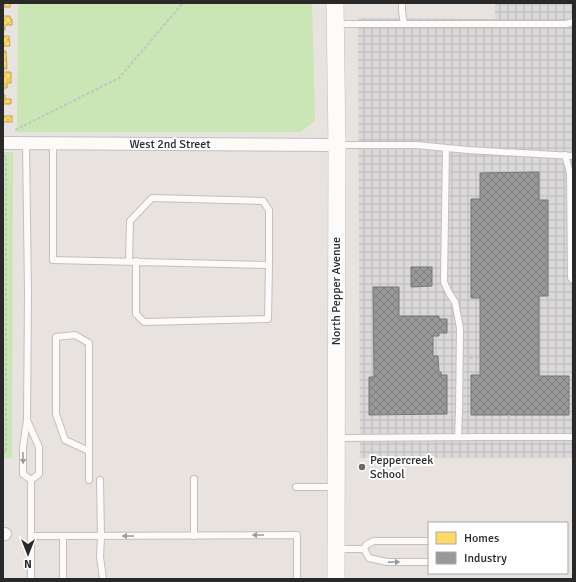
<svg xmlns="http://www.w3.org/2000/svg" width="576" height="582" font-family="Signika,sans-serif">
  <defs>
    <pattern id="industrial-grid" width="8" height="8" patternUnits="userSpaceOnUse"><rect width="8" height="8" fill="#dbd8da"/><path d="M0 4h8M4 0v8" fill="none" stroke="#bcb9bb"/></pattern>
    <pattern id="homes-cross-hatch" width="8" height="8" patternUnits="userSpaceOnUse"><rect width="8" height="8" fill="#ffd966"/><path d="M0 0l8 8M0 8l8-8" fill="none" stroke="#dbba58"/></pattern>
    <pattern id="industry-cross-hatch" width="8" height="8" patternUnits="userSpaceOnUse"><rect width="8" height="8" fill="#999"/><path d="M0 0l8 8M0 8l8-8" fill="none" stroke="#7d7d7d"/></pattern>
  </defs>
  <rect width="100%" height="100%" fill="#e8e3de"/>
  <polygon fill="url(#industrial-grid)" points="495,3 573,3 573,458 360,458 358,18 495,19"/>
  <g fill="#c9e6b4">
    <polygon points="18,3 312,3 315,121 300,132 17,132"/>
    <polygon points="3,152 13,152 12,458 3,458"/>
  </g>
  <g fill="url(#homes-cross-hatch)" stroke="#bfa454">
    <rect x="3" y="3" width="7" height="4"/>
    <polygon points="3,16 10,16 10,19 12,19 12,25 5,25 5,30 3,30"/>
    <polygon points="3,36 9,36 10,46 3,46"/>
    <polygon points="3,51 6,51 7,69 3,69"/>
    <polygon points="3,72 11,72 11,83 7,83 7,88 3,88"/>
    <polygon points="3,95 5,95 5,99 11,99 11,104 3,104"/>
    <rect x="3" y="116" width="9" height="6"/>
  </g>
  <g fill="url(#industry-cross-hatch)" stroke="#777">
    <polygon points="539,172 539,200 548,200 548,296 539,296 539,376 569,376 569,415 471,415 471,375 480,375 480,298 471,298 471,199 480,199 480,173"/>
    <polygon points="411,267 432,267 432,286 411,287"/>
    <polygon points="373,287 399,287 399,316 439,316 439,319 447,319 447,333 439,333 439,336 433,336 433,356 438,356 439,372 441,372 441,375 447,375 447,414 369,415 369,377 374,377"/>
  </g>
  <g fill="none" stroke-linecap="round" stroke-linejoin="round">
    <g stroke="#c1bfc0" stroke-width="8">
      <g id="service">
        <polyline points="402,3 402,11 404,24"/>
        <polyline points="337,24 566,24 573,22"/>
        <polyline points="26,143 28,293 27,420 23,447 23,474 31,480 39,474 39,447 27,420"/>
        <polyline points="53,143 53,260 269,265 268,319 144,322 136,314 136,261"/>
        <polyline points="338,145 416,145 468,150 573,156"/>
        <polyline points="446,148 444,282 449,293 455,302 460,328 459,412 458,437"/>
        <polyline points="565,155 570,173 571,278 573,280"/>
        <polyline points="129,261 130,221 152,198 263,201 269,210 269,265"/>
        <polyline points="338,438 481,437 573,437"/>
        <polyline points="89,451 65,440 56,414 56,337 75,335 89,343 89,480"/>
        <polyline points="194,479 194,536"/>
        <polyline points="31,480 31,579"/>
        <polyline points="100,480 101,536 100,557 103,579"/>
        <polyline points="296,487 335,487"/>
        <polyline points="31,536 63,536 63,579"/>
        <polyline points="63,536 297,535 297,579"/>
        <polyline points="337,549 364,549"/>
        <polyline points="364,549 369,558 387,562 429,562"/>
        <polyline points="364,549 366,545 374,541 429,541"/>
      </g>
    </g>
    <g stroke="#c1bfc0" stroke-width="14">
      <g id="minor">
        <polyline points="3,143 337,145"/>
        <polyline points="3,534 5,534"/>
      </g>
    </g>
    <g stroke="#c1bfc0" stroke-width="18">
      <polyline id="secondary" points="335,3 337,145 336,579"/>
    </g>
    <g stroke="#c4c4c3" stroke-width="2" stroke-dasharray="3 2" stroke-linecap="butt">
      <polyline points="15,130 119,78 183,3"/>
      <polyline points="3,156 6,156 6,452 3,452"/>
      <polyline points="470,358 479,358"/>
      <polyline points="404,415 404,420"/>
      <polyline points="509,415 509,418"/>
    </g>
    <use href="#service" stroke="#fcfbfa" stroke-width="6"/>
    <use href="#minor" stroke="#fcfbfa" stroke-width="12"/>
    <use href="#secondary" stroke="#fcfbfa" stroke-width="17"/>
  </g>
  <defs><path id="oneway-solid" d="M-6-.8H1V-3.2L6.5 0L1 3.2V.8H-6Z"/></defs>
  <g fill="#9d9c9c">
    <use href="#oneway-solid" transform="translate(23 458) rotate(89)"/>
    <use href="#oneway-solid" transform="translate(258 535) rotate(180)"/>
    <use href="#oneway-solid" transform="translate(128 536) rotate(180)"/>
    <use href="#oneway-solid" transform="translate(394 562) rotate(-1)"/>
  </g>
  <circle fill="#6c6a68" stroke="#fff" stroke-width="1.5" cx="362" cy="467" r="4"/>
  <g text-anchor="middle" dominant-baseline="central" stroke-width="4" stroke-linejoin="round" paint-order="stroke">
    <g font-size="12" fill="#292929" stroke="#fff">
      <text x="170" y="144">West 2nd Street</text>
      <text transform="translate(336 291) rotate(-90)">North Pepper Avenue</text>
    </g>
    <g font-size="12" fill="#292929" stroke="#fff" text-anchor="start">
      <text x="370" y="460">Peppercreek<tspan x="370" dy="14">School</tspan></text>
    </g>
  </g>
  <rect width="576" height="582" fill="none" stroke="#292929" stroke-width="8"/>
  <rect x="428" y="522" width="140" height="52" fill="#ffffff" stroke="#a9a9a9"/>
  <rect x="436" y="532" width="20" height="12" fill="#ffd966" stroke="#a9a9a9"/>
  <text x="464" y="542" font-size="12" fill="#292929">Homes</text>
  <rect x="436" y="552" width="20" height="12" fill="#999999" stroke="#a9a9a9"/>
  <text x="464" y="562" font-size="12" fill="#292929">Industry</text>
  <g transform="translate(28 554) rotate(180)" stroke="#ffffff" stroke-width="3" paint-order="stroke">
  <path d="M0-3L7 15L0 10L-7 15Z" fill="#292929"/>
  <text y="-6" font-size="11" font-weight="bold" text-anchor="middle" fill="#292929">N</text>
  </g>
</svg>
